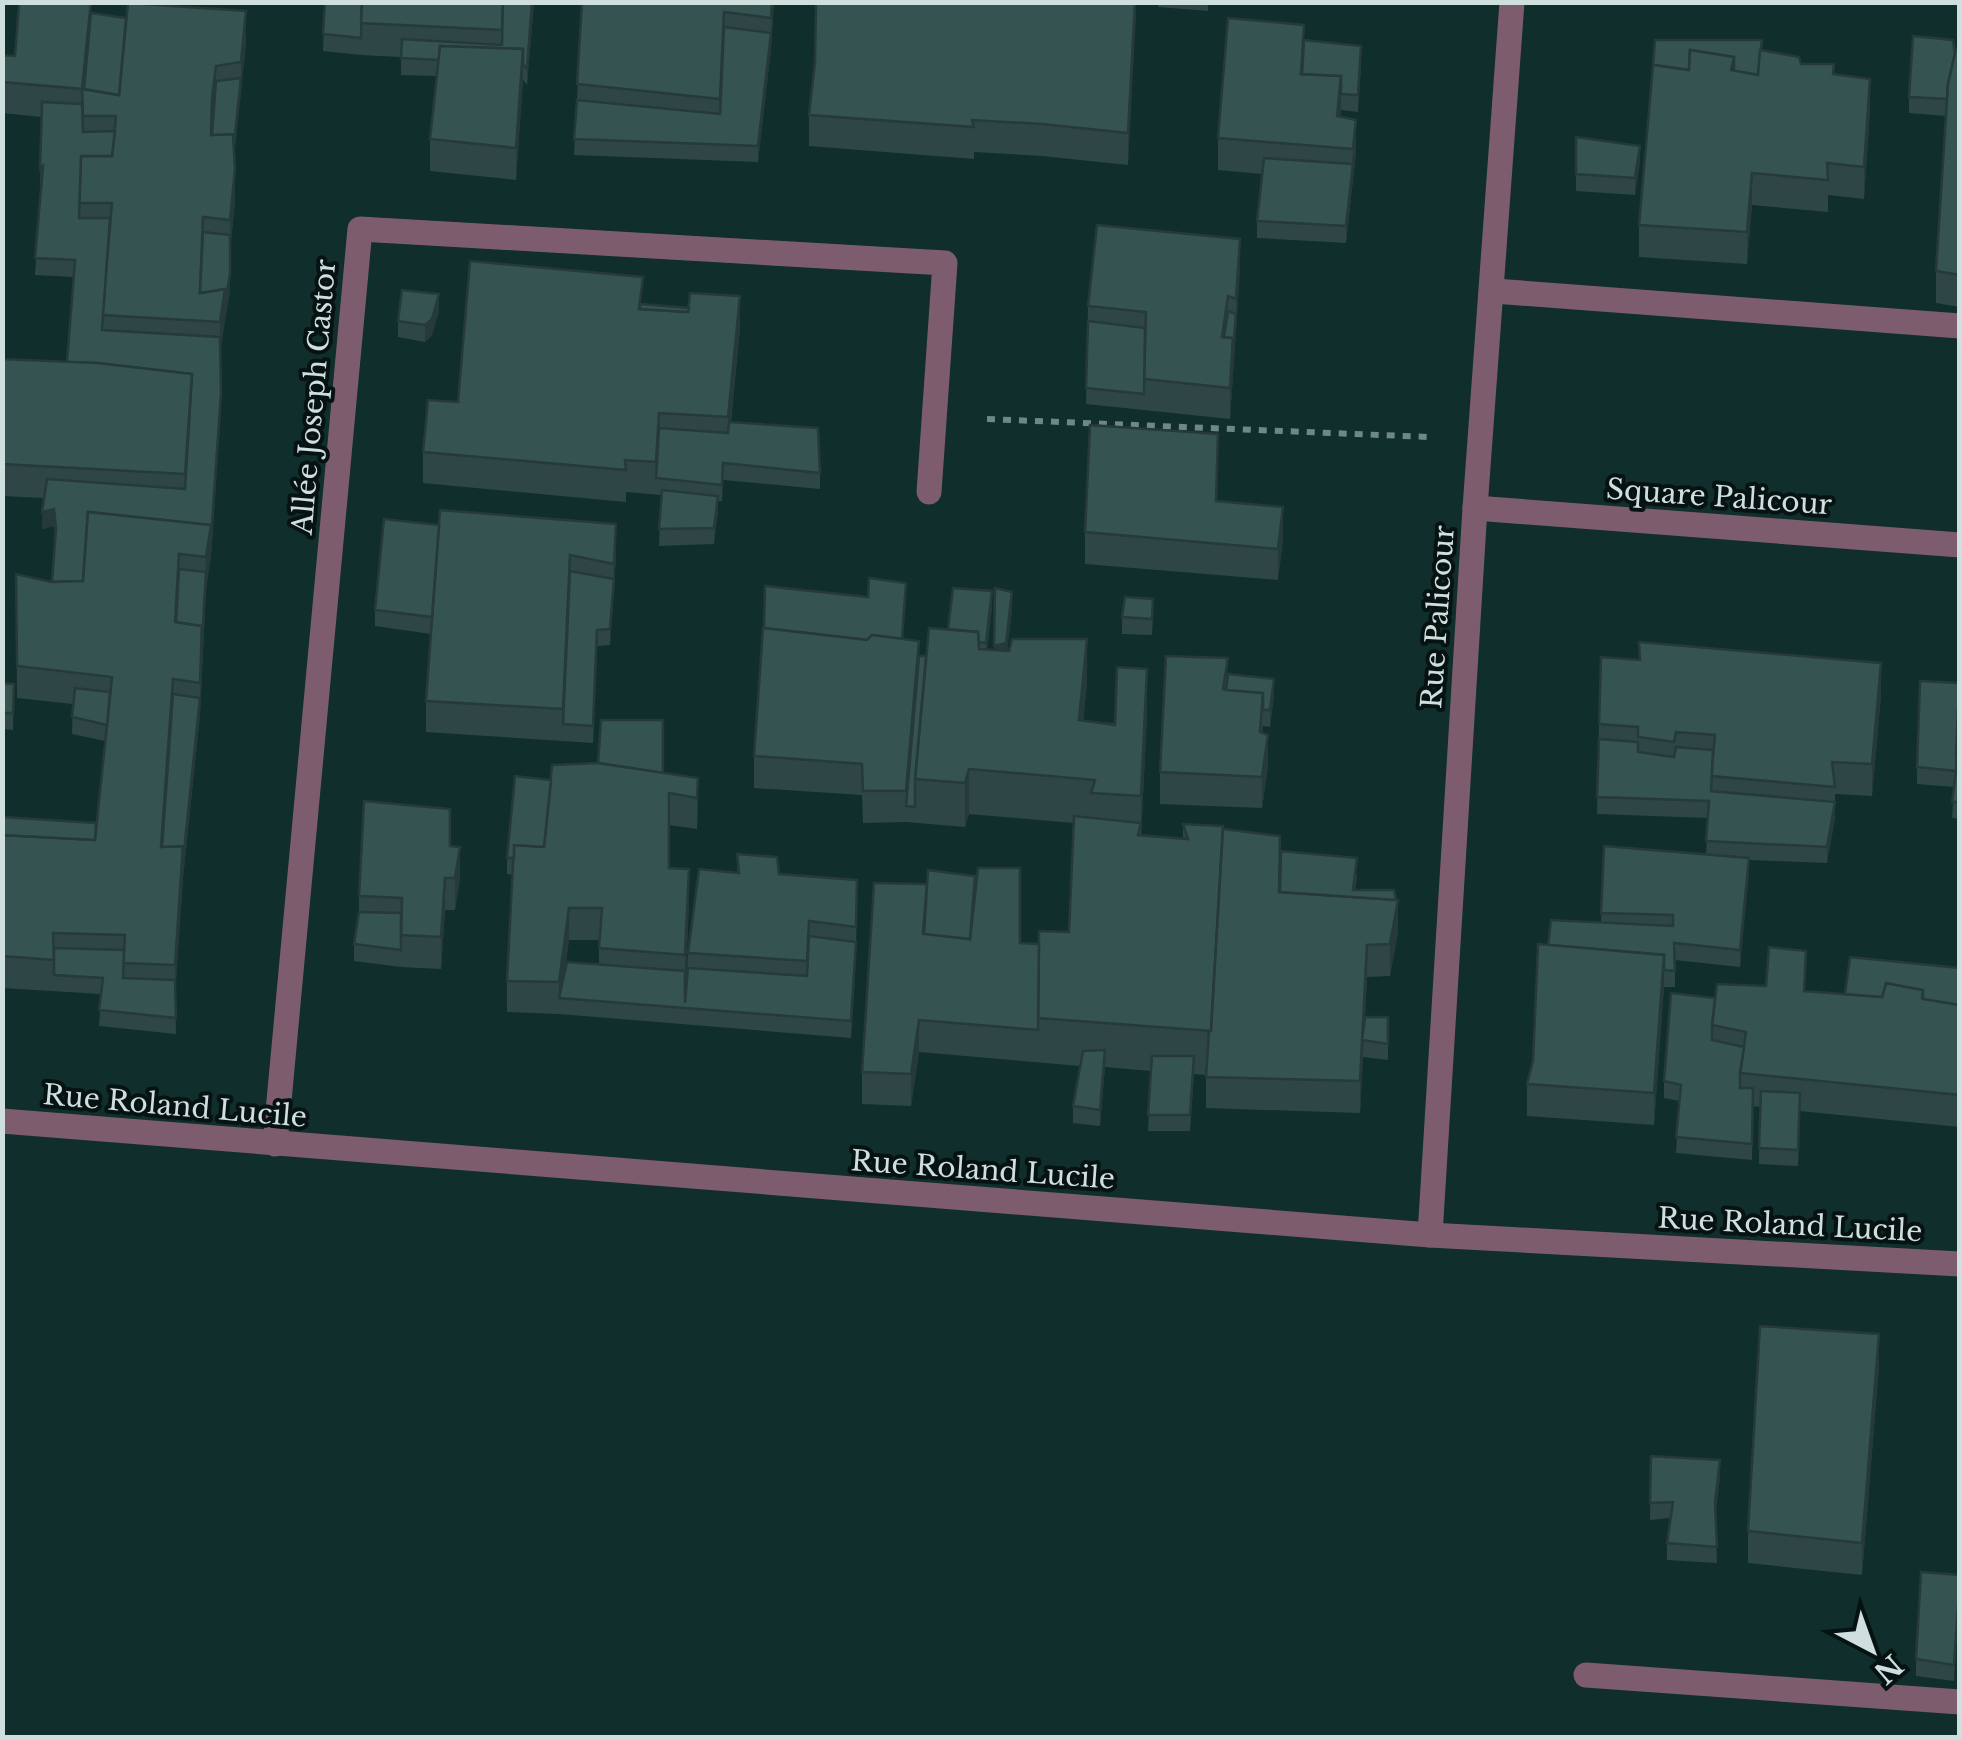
<svg xmlns="http://www.w3.org/2000/svg" width="1962" height="1740" font-family="'Libre Baskerville',serif">
  <rect width="100%" height="100%" fill="#0f2e2c"/>
  <g fill="none" stroke-linecap="round" stroke-linejoin="round">
    <polyline stroke="#6f8785" stroke-width="6" stroke-dasharray="8 8" stroke-linecap="butt" points="987,419 1429,437"/>
    <g stroke="#7d5d6d" stroke-width="25">
      <polyline points="1494,291 1960,326"/>
      <polyline points="1475,508 1960,545"/>
      <polyline points="2,1121 1430,1235 1960,1264"/>
      <polyline points="275,1144 360,229 945,263 929,492"/>
      <polyline points="1430,1235 1475,508 1512,2"/>
      <polyline points="1586,1675 1960,1702"/>
    </g>
  </g>
  <g fill="#2e4746" fill-rule="evenodd">
    <polygon points="325,2 534,2 527,85 523,80 516,180 430,171 430,139 437,76 401,75 401,57 361,55 323,51"/>
    <polygon points="582,2 774,2 771,49 758,162 574,155"/>
    <polygon points="1136,2 1128,165 1042,156 974,152 974,159 809,146 809,115 815,62"/>
    <polygon points="1158,2 1208,2 1208,11 1158,7"/>
    <polygon points="91,13 246,43 234,155 235,201 230,252 230,290 220,351 221,409 211,556 206,589 200,715 183,878 175,993 176,1034 99,1026 101,994 2,988 2,816 96,823 105,741 72,734 73,704 17,698 16,574 52,582 55,536 54,526 42,529 44,498 2,496 2,359 67,362 74,277 35,275 41,184 40,185 42,117 2,113 2,55 15,56"/>
    <polygon points="1304,40 1361,62 1358,112 1341,110 1340,117 1356,152 1346,243 1257,238 1257,221 1262,174 1218,170 1218,138"/>
    <polygon points="1960,49 1960,307 1936,303 1936,271 1946,116 1909,113 1909,97"/>
    <polygon points="1762,50 1834,74 1870,110 1864,199 1828,195 1828,212 1752,205 1747,264 1639,257 1639,225"/>
    <polygon points="1576,137 1640,162 1635,195 1576,191"/>
    <polygon points="1240,270 1230,419 1086,404 1088,306"/>
    <polygon points="643,305 740,328 731,422 820,473 820,489 723,480 722,501 718,501 714,544 659,546 661,495 626,492 626,502 423,483 423,452 458,402"/>
    <polygon points="439,311 432,335 425,342 398,337 398,321"/>
    <polygon points="1218,466 1217,501 1283,539 1278,580 1085,564 1085,532"/>
    <polygon points="384,519 616,556 610,645 597,646 593,743 426,732 426,701 431,634 375,626 375,610"/>
    <polygon points="868,597 906,599 903,639 919,656 926,656 948,629 992,607 987,650 994,650 1012,609 1007,651 1087,683 1083,721 1115,723 1147,714 1141,836 1183,839 1183,824 1223,829 1280,852 1357,875 1355,890 1398,900 1398,932 1390,976 1367,977 1365,1017 1388,1017 1388,1060 1363,1057 1360,1113 1206,1108 1206,1075 1194,1074 1190,1131 1148,1131 1151,1071 1105,1067 1100,1126 1073,1123 1073,1106 1080,1066 919,1052 911,1106 862,1104 862,1072 974,900 1020,943 1039,944 1069,932 1074,823 969,814 965,827 906,822 863,823 862,795 754,788 754,756"/>
    <polygon points="1153,616 1152,635 1122,634 1122,617"/>
    <polygon points="1228,674 1274,695 1270,727 1263,726 1262,733 1268,767 1262,808 1160,804 1160,772"/>
    <polygon points="2,683 14,684 13,730 2,729"/>
    <polygon points="1960,683 1960,819 1952,818 1954,787 1917,784 1917,767"/>
    <polygon points="1881,695 1872,796 1835,794 1835,818 1827,863 1749,860 1740,967 1675,960 1675,987 1664,987 1654,1125 1527,1116 1527,1084 1533,1061 1548,945 1601,923 1604,846 1706,855 1708,818 1597,814 1599,724"/>
    <path d="M 663,773 L 698,778 L 697,829 L 669,825 L 669,868 L 689,901 L 685,1000 L 688,953 L 737,873 L 737,854 L 779,874 L 857,880 L 856,959 L 851,1038 L 559,1014 L 507,1012 L 507,981 L 513,875 L 507,874 L 507,858 ZM 569,940 L 599,940 L 599,965 L 565,968 Z"/>
    <polygon points="450,846 460,879 455,910 445,910 441,969 401,967 354,961 354,944 359,912 359,896"/>
    <polygon points="1960,968 1960,1127 1800,1111 1798,1166 1759,1164 1760,1107 1753,1106 1752,1160 1676,1153 1679,1101 1664,1098 1664,1081 1715,998 1806,991 1845,994"/>
    <polygon points="1879,1366 1862,1575 1748,1563 1748,1531"/>
    <polygon points="1651,1456 1720,1477 1715,1514 1717,1563 1667,1560 1667,1543 1670,1518 1650,1520"/>
    <polygon points="1960,1575 1954,1681 1916,1676 1916,1659"/>
  </g>
  <g fill="#253a39">
    <polygon points="532,2 534,2 527,85 527,69"/>
    <polygon points="772,2 774,2 771,49 758,162 758,146 771,33"/>
    <polygon points="1135,2 1136,18 1128,165 1128,133"/>
    <polygon points="246,11 246,43 241,94 241,62"/>
    <polygon points="523,49 523,80 516,180 516,148"/>
    <polygon points="216,66 216,98 211,135 212,98"/>
    <polygon points="1341,76 1341,108 1337,148 1337,116"/>
    <polygon points="241,78 241,94 233,166 233,149"/>
    <polygon points="1870,79 1870,110 1864,199 1864,167"/>
    <polygon points="1356,120 1356,152 1346,243 1346,226"/>
    <polygon points="1640,146 1640,162 1635,195 1635,178"/>
    <polygon points="235,169 235,201 230,252 230,220"/>
    <polygon points="1752,173 1752,205 1747,264 1747,232"/>
    <polygon points="1240,239 1240,270 1236,331 1236,299"/>
    <polygon points="230,274 230,290 220,354 220,322 225,289"/>
    <polygon points="439,294 439,311 432,335 425,342 425,325"/>
    <polygon points="740,296 740,328 728,449 728,417"/>
    <polygon points="1236,314 1236,331 1230,419 1230,388"/>
    <polygon points="221,393 211,556 206,589 200,715 183,878 175,997 175,965 183,846 200,698 202,626 206,557"/>
    <polygon points="718,496 718,513 714,544 714,528"/>
    <polygon points="1283,507 1283,539 1278,580 1278,549"/>
    <polygon points="54,509 54,526 42,529 42,512"/>
    <polygon points="616,524 616,556 610,645 610,629"/>
    <polygon points="992,591 992,607 986,659 986,643"/>
    <polygon points="1012,592 1012,609 1006,660 994,663 994,646"/>
    <polygon points="1087,639 1087,683 1081,748 1079,720"/>
    <polygon points="1881,663 1881,695 1872,796 1872,764"/>
    <polygon points="1147,669 1147,714 1141,841 1141,796"/>
    <polygon points="1274,679 1274,695 1270,727 1270,710"/>
    <polygon points="1268,735 1268,767 1262,808 1262,777"/>
    <polygon points="969,769 969,814 965,827 965,783"/>
    <polygon points="698,778 698,810 697,829 697,798"/>
    <polygon points="1835,802 1835,818 1827,863 1827,847"/>
    <polygon points="460,847 460,879 455,910 455,878"/>
    <polygon points="1749,858 1749,875 1740,967 1740,950"/>
    <polygon points="689,869 689,901 685,987 685,955"/>
    <polygon points="445,878 445,910 441,969 441,937"/>
    <polygon points="1398,900 1398,932 1390,976 1390,944"/>
    <polygon points="569,908 569,940 561,998 559,998 559,982"/>
    <polygon points="1367,945 1367,977 1360,1113 1360,1081"/>
    <polygon points="1664,955 1664,987 1654,1125 1654,1093"/>
    <polygon points="919,1020 919,1052 911,1106 911,1074"/>
    <polygon points="1105,1050 1105,1067 1100,1126 1100,1110"/>
    <polygon points="1879,1334 1879,1366 1862,1575 1862,1543"/>
    <polygon points="1720,1460 1720,1477 1715,1519 1715,1502"/>
  </g>
  <g fill="#355351" stroke="#253a39" stroke-width="2.5">
    <polygon points="19,2 91,2 82,89 119,95 128,3 246,11 241,62 216,66 212,98 211,135 233,134 235,169 230,220 203,217 200,293 225,289 220,322 102,315 112,203 79,203 81,156 112,156 116,116 83,116 82,89 2,82 2,55 15,56"/>
    <polygon points="325,2 362,2 361,38 323,34"/>
    <polygon points="362,2 503,2 502,30 361,23"/>
    <polygon points="503,2 532,2 527,69 523,64 523,49 440,46 439,60 401,58 402,39 502,45"/>
    <polygon points="582,2 772,2 771,18 724,12 720,99 577,84"/>
    <polygon points="816,2 1135,2 1128,133 1042,124 972,120 974,127 809,115 815,62"/>
    <polygon points="91,13 126,18 119,95 84,89"/>
    <polygon points="1228,18 1304,25 1301,74 1341,76 1337,116 1356,120 1353,149 1218,138"/>
    <polygon points="724,27 771,33 758,146 574,139 577,100 720,114"/>
    <polygon points="1913,36 1953,40 1955,54 1948,84 1947,99 1909,97"/>
    <polygon points="1304,40 1361,46 1358,95 1341,94 1341,76 1302,74"/>
    <polygon points="1655,40 1762,40 1758,75 1734,71 1734,57 1690,50 1689,70 1653,65"/>
    <polygon points="440,46 523,49 516,148 430,139"/>
    <polygon points="1956,49 1960,49 1960,275 1936,271 1948,84"/>
    <polygon points="1690,50 1734,57 1731,70 1758,75 1760,50 1799,57 1801,64 1834,64 1833,74 1870,79 1864,167 1827,163 1828,180 1752,173 1747,232 1639,225 1653,65 1689,70"/>
    <polygon points="241,78 234,144 233,134 212,135 216,81"/>
    <polygon points="42,102 82,104 83,132 115,131 112,156 81,156 79,218 110,218 102,330 220,337 221,393 211,539 211,525 88,512 83,581 52,582 56,528 54,509 42,512 47,479 185,489 192,374 97,363 67,362 75,260 35,258 43,166 40,169"/>
    <polygon points="1576,137 1640,146 1635,178 1576,174"/>
    <polygon points="1264,158 1353,164 1346,226 1257,221"/>
    <polygon points="1097,225 1240,239 1236,299 1228,296 1222,337 1233,338 1230,388 1144,379 1146,312 1088,306"/>
    <polygon points="203,232 230,235 230,274 225,304 225,289 200,293"/>
    <polygon points="470,261 643,277 639,309 688,312 690,293 740,296 728,417 659,413 656,462 625,460 626,470 423,452 428,400 458,402"/>
    <polygon points="402,290 439,294 432,319 425,325 398,321"/>
    <polygon points="640,304 689,308 688,312 640,309"/>
    <polygon points="1228,311 1236,314 1233,353 1233,338 1224,337"/>
    <polygon points="1088,321 1145,328 1144,394 1086,388"/>
    <polygon points="2,359 97,363 192,374 185,474 2,464"/>
    <polygon points="729,422 818,428 820,473 723,463 722,485 656,478 659,428 728,433"/>
    <polygon points="1090,425 1218,434 1216,501 1283,507 1278,549 1085,532"/>
    <polygon points="662,490 718,496 714,528 659,529"/>
    <polygon points="440,510 616,524 614,564 570,555 563,709 426,701"/>
    <polygon points="88,512 211,525 206,557 179,554 175,622 202,626 200,683 173,679 161,847 183,846 175,965 123,963 125,935 53,933 54,960 2,956 2,835 95,840 112,677 17,666 16,574 51,582 83,581"/>
    <polygon points="384,519 439,525 432,617 375,610"/>
    <polygon points="179,569 206,572 202,641 202,626 176,622"/>
    <polygon points="570,571 614,579 610,629 597,630 593,726 563,724"/>
    <polygon points="869,578 906,583 902,639 872,635 867,640 764,628 765,586 868,597"/>
    <polygon points="953,588 992,591 986,643 979,642 978,632 948,629"/>
    <polygon points="995,588 1012,592 1006,643 994,646"/>
    <polygon points="1125,597 1153,599 1152,619 1122,617"/>
    <polygon points="763,628 867,640 872,635 919,641 906,791 863,791 862,764 754,756"/>
    <polygon points="929,628 978,632 979,649 1009,651 1012,639 1087,639 1079,720 1115,725 1117,667 1147,669 1141,796 1091,793 1095,780 969,769 965,783 915,779"/>
    <polygon points="1639,642 1881,663 1872,764 1832,762 1835,787 1711,776 1715,735 1676,732 1674,742 1638,737 1638,727 1599,724 1601,657 1640,660"/>
    <polygon points="919,656 926,656 915,779 915,807 906,806"/>
    <polygon points="1166,656 1228,658 1223,689 1263,693 1260,732 1268,735 1262,777 1160,772"/>
    <polygon points="1228,674 1274,679 1270,710 1263,710 1263,693 1226,690"/>
    <polygon points="1920,681 1960,683 1956,771 1917,767"/>
    <polygon points="2,683 14,684 13,713 2,713"/>
    <polygon points="75,688 110,692 107,725 72,717"/>
    <polygon points="173,694 200,698 183,861 183,846 162,847"/>
    <polygon points="1958,708 1960,708 1960,756 1956,756"/>
    <polygon points="601,720 663,720 663,773 598,763"/>
    <polygon points="1599,739 1638,742 1638,752 1674,757 1676,747 1713,750 1711,791 1835,802 1827,847 1706,841 1709,801 1597,797"/>
    <polygon points="597,763 698,778 697,798 669,793 669,868 689,869 685,955 599,948 602,908 569,908 559,982 507,981 514,845 544,847 552,765"/>
    <polygon points="1956,771 1960,771 1960,802 1952,802"/>
    <polygon points="515,776 551,780 544,847 514,845 514,858 507,858"/>
    <polygon points="364,801 450,809 450,846 460,847 455,878 445,878 441,937 401,935 402,898 359,896"/>
    <polygon points="1074,816 1141,823 1138,835 1188,839 1183,824 1223,826 1211,1031 1038,1018 1039,931 1069,932"/>
    <polygon points="2,817 96,823 95,840 2,835"/>
    <polygon points="1223,829 1280,836 1279,892 1398,900 1390,944 1367,945 1360,1081 1206,1077 1209,1031 1211,1031"/>
    <polygon points="1604,846 1749,858 1740,950 1674,943 1675,971 1664,970 1664,955 1548,945 1551,920 1673,926 1673,915 1601,913"/>
    <polygon points="1281,851 1357,858 1353,890 1394,890 1396,900 1280,892"/>
    <polygon points="737,854 777,857 779,874 857,880 856,927 809,921 807,961 688,953 699,869 739,873"/>
    <polygon points="978,868 1020,868 1020,943 1039,944 1038,1030 919,1020 911,1074 862,1072 874,883 927,884 923,933 970,939"/>
    <polygon points="928,870 975,876 970,939 924,934"/>
    <polygon points="359,912 401,913 401,950 354,944"/>
    <polygon points="809,936 856,942 851,1021 559,998 567,962 685,971 685,1003 688,968 807,976"/>
    <polygon points="1538,944 1664,955 1654,1093 1527,1084 1533,1061"/>
    <polygon points="1769,947 1806,951 1804,991 1882,997 1886,983 1923,990 1922,998 1960,1005 1960,1095 1740,1073 1746,1032 1712,1025 1717,984 1766,986"/>
    <polygon points="54,948 124,950 123,978 175,980 176,1018 99,1010 103,978 54,975"/>
    <polygon points="1850,957 1960,968 1960,1005 1923,999 1923,990 1886,983 1882,997 1845,994"/>
    <polygon points="1671,993 1715,998 1712,1025 1712,1040 1744,1047 1740,1073 1740,1088 1753,1088 1752,1144 1676,1137 1681,1085 1664,1081"/>
    <polygon points="1365,1017 1388,1017 1388,1044 1362,1040"/>
    <polygon points="1105,1050 1100,1110 1073,1106 1083,1051"/>
    <polygon points="1152,1056 1194,1056 1190,1115 1148,1115"/>
    <polygon points="1761,1091 1800,1093 1798,1150 1759,1148"/>
    <polygon points="1760,1326 1879,1334 1862,1543 1748,1531"/>
    <polygon points="1651,1456 1720,1460 1715,1502 1717,1547 1667,1543 1673,1502 1650,1503"/>
    <polygon points="1921,1572 1960,1575 1954,1665 1916,1659"/>
  </g>
  <g text-anchor="middle" dominant-baseline="central" stroke-width="8" stroke-linejoin="round" paint-order="stroke">
    <g font-size="28" fill="#cedfdd" stroke="#071312">
      <text transform="translate(314 397) rotate(-85)">Allée Joseph Castor</text>
      <text transform="translate(1719 497) rotate(4)">Square Palicour</text>
      <text transform="translate(1438 617) rotate(-86)">Rue Palicour</text>
      <text transform="translate(175 1106) rotate(5)">Rue Roland Lucile</text>
      <text transform="translate(983 1170) rotate(4)">Rue Roland Lucile</text>
      <text transform="translate(1790 1225) rotate(3)">Rue Roland Lucile</text>
    </g>
  </g>
  <rect width="1962" height="1740" fill="none" stroke="#cedfdd" stroke-width="10"/>
  <g transform="translate(1872 1650) rotate(139)" stroke="#071312" stroke-width="8" paint-order="stroke">
  <path d="M0-8L18 38L0 25L-18 38Z" fill="#cedfdd"/>
  <text y="-15" font-size="28" font-weight="bold" text-anchor="middle" fill="#cedfdd">N</text>
  </g>
</svg>
